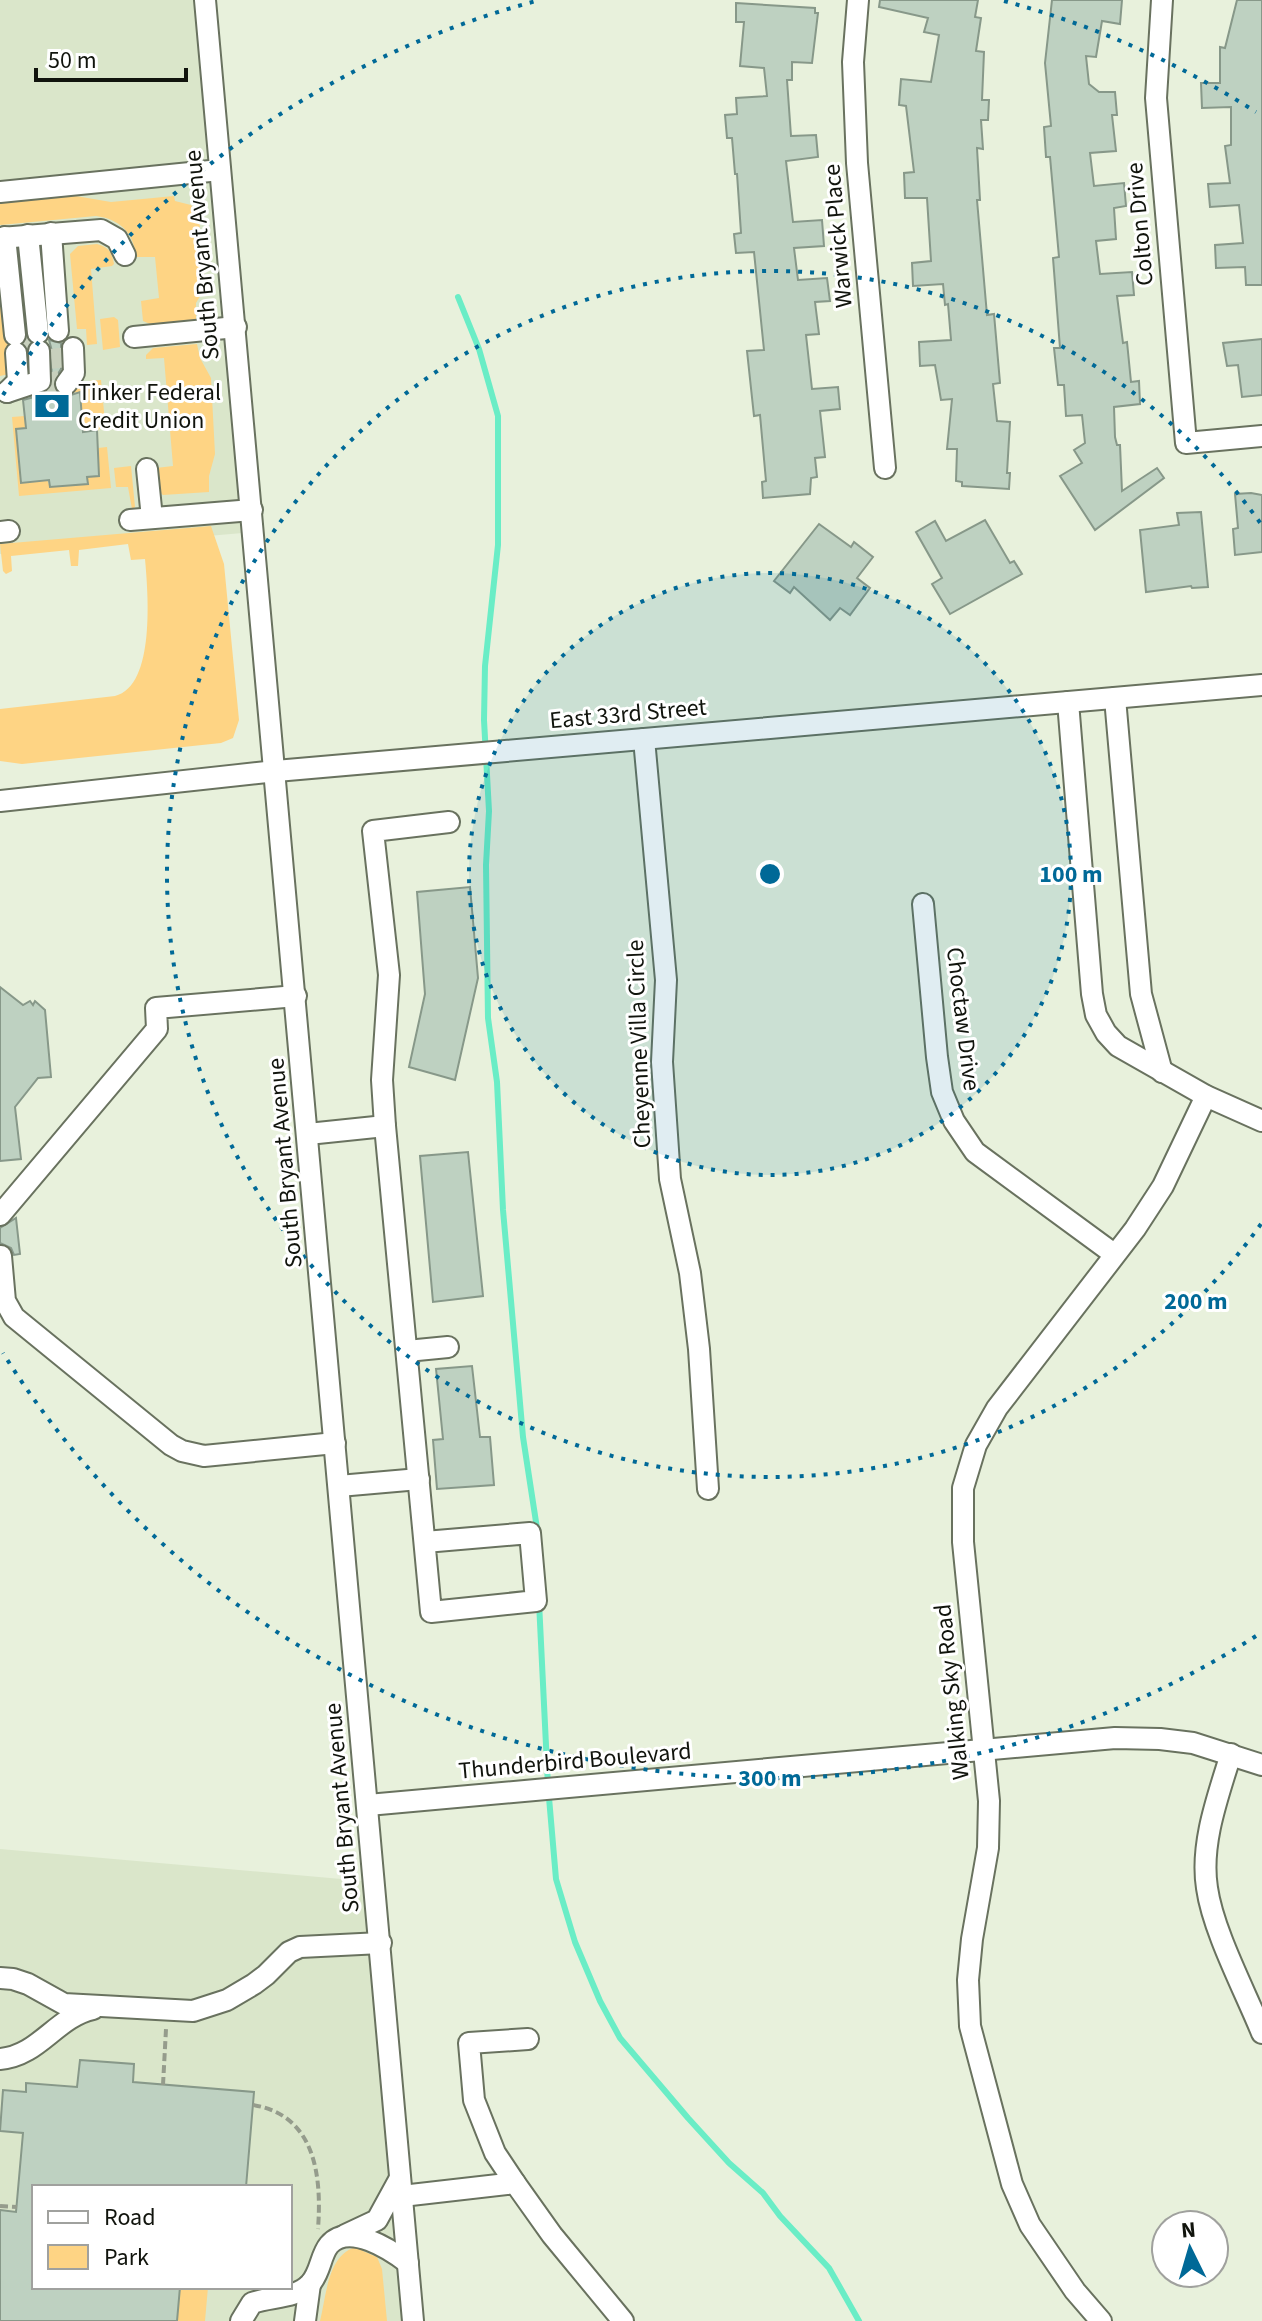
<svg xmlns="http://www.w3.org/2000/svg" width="1262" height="2321" font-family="'Source Sans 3',sans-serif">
  <rect width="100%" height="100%" fill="#e8f1dc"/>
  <g fill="#dae6ca" fill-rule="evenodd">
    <polygon points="0,0 205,0 254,532 0,554"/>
    <path d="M 0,1849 L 375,1882 L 413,2321 L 0,2321 ZM 34,2187 L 290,2187 L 290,2287 L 34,2287 Z"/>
  </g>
  <g fill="#fed484">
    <path d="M 64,194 L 111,202 L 174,196 L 175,201 L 191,205 L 199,217 L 205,288 L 196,303 L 196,320 L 150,324 L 143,321 L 141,301 L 159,298 L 155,257 L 136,257 C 134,233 120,219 96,216 L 0,225 L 0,203 L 5,200 Z"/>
    <path d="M 97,244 C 109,247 112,253 114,264 L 112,266 L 91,269 L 97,344 L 87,345 L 86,329 L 77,329 L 70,254 L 78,246 Z"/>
    <polygon points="0,253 12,368 9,374 0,376"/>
    <polygon points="114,317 118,320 120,347 103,350 100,319"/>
    <polygon points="197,344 200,358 211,378 215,454 209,476 209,492 163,495 157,490 156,468 173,466 164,358 146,359 146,355 153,348"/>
    <polygon points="101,380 105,422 97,432 83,432 80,392 66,393 76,382"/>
    <polygon points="25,416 26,428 50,487 87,484 87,477 99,476 98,448 107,447 111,488 19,496 12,417"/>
    <polygon points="131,466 135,507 132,509 128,487 116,487 114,468"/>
    <path d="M 211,526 L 224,564 L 239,720 L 233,738 L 221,743 L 22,764 L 0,761 L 0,709 L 115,696 C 156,686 148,592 145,559 L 131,560 L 128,544 L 79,550 L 78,566 L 71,566 L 69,550 L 11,556 L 12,571 L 6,574 L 3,571 L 0,544 Z"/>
    <path d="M 364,2246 L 363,2251 L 377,2257 L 382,2269 L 387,2321 L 320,2321 C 327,2293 328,2247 364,2246 Z"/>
    <polygon points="180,2287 208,2287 205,2321 177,2321"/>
  </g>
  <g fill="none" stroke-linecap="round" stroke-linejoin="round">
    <g stroke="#6aedc6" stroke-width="6">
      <polyline points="458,297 479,349 498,416 498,545 485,666 484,720 489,811 486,865 488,1018 497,1082 503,1210 523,1437 538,1535"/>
      <polyline points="539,1602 548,1786 556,1879 575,1942 600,2001 620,2038 688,2118 729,2163 763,2193 780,2216 829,2268 859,2321"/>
    </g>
  </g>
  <g fill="#bed1c1" stroke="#879889" stroke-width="2">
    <polygon points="880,0 978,0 975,17 981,18 976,51 984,52 982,100 989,100 988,120 981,120 983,149 977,148 980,200 977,200 987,315 994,314 1000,383 993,384 997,421 1010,422 1007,473 1010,473 1009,489 962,486 962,482 956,481 957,449 947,449 952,399 941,400 935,365 920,366 919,342 951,340 948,304 945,305 943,284 913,286 912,263 931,261 927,198 905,198 904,173 914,172 906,106 899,105 901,79 931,82 939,35 924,32 928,18 879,7"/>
    <polygon points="1052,0 1122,0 1120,24 1102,21 1096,57 1086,56 1089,84 1099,92 1115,92 1117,115 1112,115 1116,151 1090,153 1094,186 1124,183 1126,206 1114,208 1116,239 1096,241 1100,274 1132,272 1134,295 1117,296 1123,343 1127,342 1131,382 1139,381 1140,404 1114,407 1115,437 1117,445 1120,445 1122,491 1157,468 1164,478 1095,530 1060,476 1082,463 1074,450 1085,443 1082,415 1066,416 1064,385 1058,385 1054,348 1060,348 1053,258 1059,257 1050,157 1046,157 1044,127 1051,126 1045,63"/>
    <polygon points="1237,0 1262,0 1262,285 1246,285 1245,267 1216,268 1215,245 1243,243 1239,205 1210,207 1208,184 1230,183 1225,146 1231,145 1231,107 1202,108 1201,83 1220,83 1220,47 1225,48"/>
    <polygon points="736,3 815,8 815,13 818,13 812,63 792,62 792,80 787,80 791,136 816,135 818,157 786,161 793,222 822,220 824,246 794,248 798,280 827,278 830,301 815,302 819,334 806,335 812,389 838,387 840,409 820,411 825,457 815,458 817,477 811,478 810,494 763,498 762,482 766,481 760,415 754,416 747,351 764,350 754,252 736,253 734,234 741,233 737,174 735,174 732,138 727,138 725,115 737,114 736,98 767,96 764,68 740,66 744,22 736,22"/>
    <polygon points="1262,339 1262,395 1242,397 1238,365 1227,366 1223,343"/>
    <polygon points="49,340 61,343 61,369 53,382 55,390 65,397 80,392 83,432 97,430 99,476 87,477 88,484 50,487 49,480 21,483 16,429 26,428 23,400 45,394 51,388 52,351"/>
    <polygon points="1251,493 1262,495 1262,552 1235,555 1233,529 1238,528 1235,494"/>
    <polygon points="1201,512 1208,587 1192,588 1191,586 1146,592 1140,530 1179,525 1177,513"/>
    <polygon points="985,520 1010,563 1014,561 1022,574 950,614 932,584 942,578 916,532 935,521 946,541"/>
    <polygon points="819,524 851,547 854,542 873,557 857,578 870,588 850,615 840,608 830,620 794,587 790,593 774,581"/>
    <polygon points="470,887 478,978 455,1080 409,1067 425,994 417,892"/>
    <polygon points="0,987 23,1005 30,1001 33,1005 35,1001 45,1010 51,1077 38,1078 15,1107 21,1159 0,1161"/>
    <polygon points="468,1152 483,1296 433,1302 420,1156"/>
    <polygon points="16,1218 20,1254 14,1255 11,1248 0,1243 0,1228"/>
    <polygon points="472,1366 480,1437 490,1437 494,1485 437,1489 433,1440 443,1439 436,1369"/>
    <polygon points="80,2060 134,2064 133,2082 254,2092 246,2187 34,2187 34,2287 180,2287 177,2321 0,2321 0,2210 16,2212 23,2133 0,2131 3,2090 26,2092 26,2083 77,2087"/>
  </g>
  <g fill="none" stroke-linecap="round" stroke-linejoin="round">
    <g stroke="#c8d0bd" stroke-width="20" stroke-dasharray="20 10" stroke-linecap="butt">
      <polyline points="26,334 28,352"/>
      <polyline points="44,385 60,380 63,375 58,331"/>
    </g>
    <g stroke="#69725f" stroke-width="24">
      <g id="minor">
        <polyline points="205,0 413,2321"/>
        <polyline points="858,0 853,62 857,163 885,468"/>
        <polyline points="1162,0 1156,98 1186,443 1262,436"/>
        <polyline points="0,192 220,170"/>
        <polyline points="51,233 58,331"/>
        <polyline points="28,235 38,333"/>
        <polyline points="5,237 15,335"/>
        <polyline points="0,238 101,230 117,239 125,255"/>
        <polyline points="134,337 236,327"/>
        <polyline points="66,384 74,373 73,348"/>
        <polyline points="7,392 40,381 39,351"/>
        <polyline points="7,392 18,381 16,353"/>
        <polyline points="147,469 152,518"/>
        <polyline points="130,520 252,510"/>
        <polyline points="0,532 9,531"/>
        <polyline points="1115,698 1141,994 1162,1072"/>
        <polyline points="1068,702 1092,994 1096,1015 1106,1033 1118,1046 1206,1096 1262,1121"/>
        <polyline points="644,739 666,980 662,1062 670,1179 690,1273 699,1349 708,1489"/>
        <polyline points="0,801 276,771 1262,685"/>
        <polyline points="923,904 937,1057 942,1092 954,1121 975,1152 1114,1254"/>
        <polyline points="385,1126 431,1612 536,1601 530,1533 425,1542"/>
        <polyline points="308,1134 385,1126 382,1080 389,975 373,831 449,822"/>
        <polyline points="0,1215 157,1029 156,1008 296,996"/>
        <polyline points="1,1256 5,1301 14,1317 171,1445 182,1451 204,1456 335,1443"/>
        <polyline points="407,1351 448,1347"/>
        <polyline points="339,1486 419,1479"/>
        <path d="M 1231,1754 C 1218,1796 1200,1844 1207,1888 C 1213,1931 1245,1991 1262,2033"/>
        <polyline points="368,1805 1115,1738 1160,1739 1193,1743 1262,1765"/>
        <polyline points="0,1978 13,1979 28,1984 64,2004 193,2011 227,2000 254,1984 266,1975 289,1952 300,1947 381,1943"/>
        <path d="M 0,2059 C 39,2056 56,2017 93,2009"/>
        <polyline points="515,2183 495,2153 474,2100 469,2043 528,2039"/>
        <polyline points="402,2196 515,2183 552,2235 623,2321"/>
        <polyline points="345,2235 377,2220 400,2178"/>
        <path d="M 241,2321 L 252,2303 C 271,2296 295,2299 310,2284 C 321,2272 320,2256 329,2245 C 349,2222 391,2250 408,2263"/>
        <polyline points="305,2321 310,2284"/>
        <polyline points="1101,2321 1075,2291 1030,2225 1012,2184 970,2026 968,1980 972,1939 988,1848 989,1801 963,1542 963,1488 976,1445 997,1408 1135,1229 1163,1186 1206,1096"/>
      </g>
    </g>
    <g stroke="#959c8c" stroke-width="4" stroke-dasharray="8 4" stroke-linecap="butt">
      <polyline points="163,2085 166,2029"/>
      <path d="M 253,2105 C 315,2115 322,2175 318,2229"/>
      <polyline points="0,2206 17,2207"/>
    </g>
    <use href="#minor" stroke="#fff" stroke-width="20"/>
  </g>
  <circle cx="770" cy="874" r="301" fill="#006997" fill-opacity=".12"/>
  <g fill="none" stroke="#006997" stroke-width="4" stroke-dasharray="4 8">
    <circle cx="770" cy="874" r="301"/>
    <path d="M1261 1224A603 603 0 1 1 1261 524"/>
    <path d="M1256 1636A904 904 0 0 1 3 1353M3 395A904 904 0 0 1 536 1M1004 1A904 904 0 0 1 1256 112"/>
  </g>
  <defs>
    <g id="bank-bare" transform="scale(2.76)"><path d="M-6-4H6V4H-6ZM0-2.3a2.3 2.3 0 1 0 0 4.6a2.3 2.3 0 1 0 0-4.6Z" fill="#006997" stroke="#fff" stroke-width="2.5" paint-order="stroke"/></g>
  </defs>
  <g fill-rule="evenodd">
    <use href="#bank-bare" x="52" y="406"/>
  </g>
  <g text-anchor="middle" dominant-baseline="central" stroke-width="6" stroke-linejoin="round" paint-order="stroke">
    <g font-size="24" fill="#11140d" stroke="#fff">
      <text transform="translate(1140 224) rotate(-95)">Colton Drive</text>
      <text transform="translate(838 236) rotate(-95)">Warwick Place</text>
      <text transform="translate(202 255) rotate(-95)">South Bryant Avenue</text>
      <text transform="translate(628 714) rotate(-5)">East 33rd Street</text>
      <text transform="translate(963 1019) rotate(83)">Choctaw Drive</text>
      <text transform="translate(639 1044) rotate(-92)">Cheyenne Villa Circle</text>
      <text transform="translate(285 1163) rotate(-95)">South Bryant Avenue</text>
      <text transform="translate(952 1692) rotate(-96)">Walking Sky Road</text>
      <text transform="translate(575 1761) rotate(-5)">Thunderbird Boulevard</text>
      <text transform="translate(342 1808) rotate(-95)">South Bryant Avenue</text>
    </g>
    <g font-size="24" fill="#11140d" stroke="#fff" text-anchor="start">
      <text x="78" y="392">Tinker Federal<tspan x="78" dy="28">Credit Union</tspan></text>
    </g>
  </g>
  <circle cx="770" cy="874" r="12" fill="#006997" stroke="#fff" stroke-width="4"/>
  <g font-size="24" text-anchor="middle" font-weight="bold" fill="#006997" stroke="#fff" stroke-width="6" stroke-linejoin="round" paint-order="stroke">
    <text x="1071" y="882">100 m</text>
    <text x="1196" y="1309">200 m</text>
    <text x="770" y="1786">300 m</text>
  </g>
  <rect x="32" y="2185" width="260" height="104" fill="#ffffff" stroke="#a0a19e" stroke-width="2"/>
  <rect x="48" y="2211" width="40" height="12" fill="#ffffff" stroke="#a0a19e" stroke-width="2"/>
  <text x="104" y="2225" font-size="24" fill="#11140d">Road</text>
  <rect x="48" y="2245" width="40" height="24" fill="#fed484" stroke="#a0a19e" stroke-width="2"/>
  <text x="104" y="2265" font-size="24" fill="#11140d">Park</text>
  <g transform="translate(1190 2249) rotate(355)"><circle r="38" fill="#ffffff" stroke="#a0a19e" stroke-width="2"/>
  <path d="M0-6L14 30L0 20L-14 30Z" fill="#006997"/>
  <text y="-12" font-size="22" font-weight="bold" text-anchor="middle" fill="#11140d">N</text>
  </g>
  <path d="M36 68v12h150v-12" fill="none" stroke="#11140d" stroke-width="4"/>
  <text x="48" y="68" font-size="24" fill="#11140d" stroke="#ffffff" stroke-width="6" paint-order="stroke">50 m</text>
</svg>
